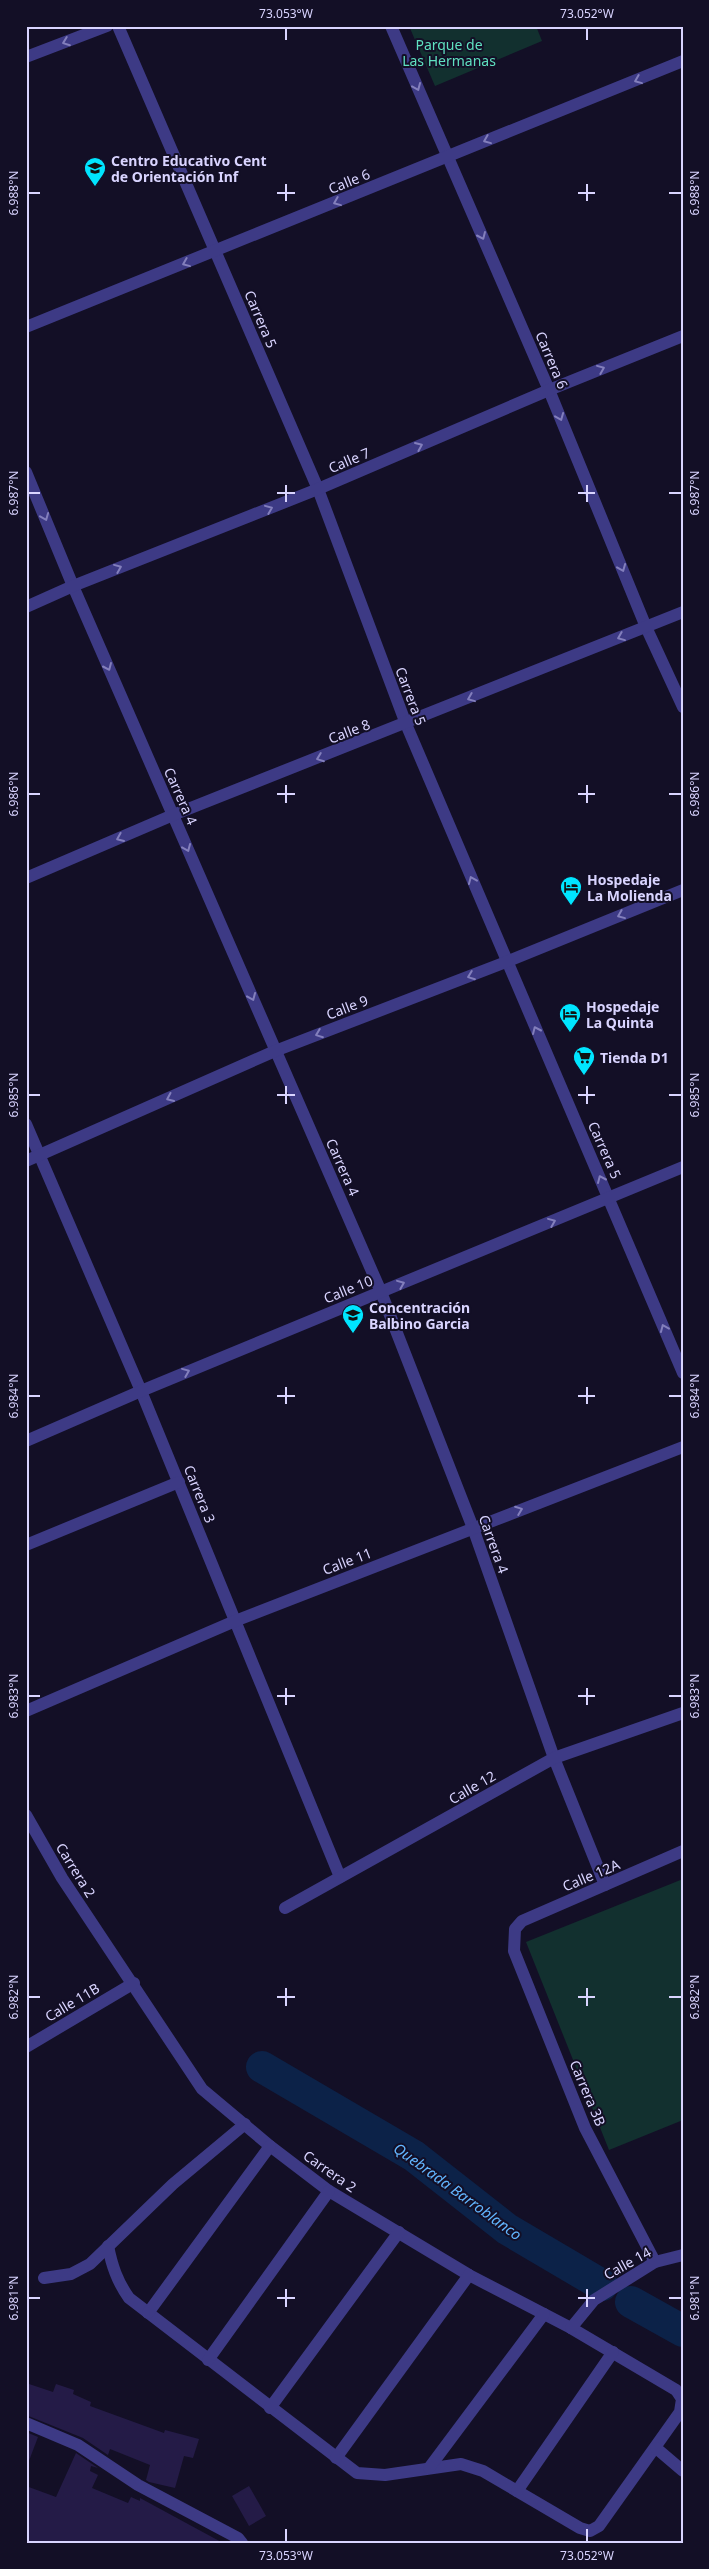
<svg xmlns="http://www.w3.org/2000/svg" width="709" height="2569" font-family="'Noto Sans',sans-serif">
  <rect width="100%" height="100%" fill="#130f26"/>
  <g fill="#12302f">
    <polygon points="409,26 536,26 542,41 435,86"/>
    <polygon points="683,1879 683,2120 609,2150 526,1942"/>
  </g>
  <g fill="none" stroke-linecap="round" stroke-linejoin="round">
    <g stroke="#0c2248" stroke-width="32">
      <polyline points="262,2067 414,2156 507,2229 602,2285"/>
      <polyline points="631,2302 683,2331"/>
    </g>
  </g>
  <g fill="#241b47">
    <polygon points="26,2383 53,2392 56,2384 74,2390 73,2394 91,2402 90,2406 164,2433 165,2430 199,2439 193,2458 184,2456 175,2488 149,2482 146,2480 150,2465 110,2449 108,2455 83,2438 26,2415"/>
    <polygon points="26,2432 38,2437 27,2466 26,2465"/>
    <polygon points="76,2453 98,2468 91,2466 90,2471 98,2475 92,2488 128,2503 131,2497 140,2501 140,2498 223,2543 26,2543 26,2486 56,2497"/>
    <polygon points="249,2486 266,2516 249,2526 232,2496"/>
  </g>
  <g fill="none" stroke-linecap="round" stroke-linejoin="round">
    <g stroke="#3d3a85" stroke-width="12">
      <polyline points="118,26 318,489 406,724 683,1373"/>
      <polyline points="391,26 549,390 646,627 683,707"/>
      <polyline points="26,57 107,26"/>
      <polyline points="26,327 683,61"/>
      <polyline points="26,472 73,586 381,1292 473,1528 554,1758 605,1885"/>
      <polyline points="26,607 73,586 318,489 549,390 683,336"/>
      <polyline points="26,878 173,815 683,612"/>
      <polyline points="26,1124 141,1391 340,1877"/>
      <polyline points="26,1161 275,1051 506,962 683,890"/>
      <polyline points="26,1441 141,1391 683,1167"/>
      <polyline points="26,1545 179,1482"/>
      <polyline points="26,1711 235,1621 683,1447"/>
      <path d="M 26,1815 L 62,1878 L 202,2089 L 270,2146 L 329,2191 L 469,2275 L 571,2328 L 676,2390 L 682,2399 L 680,2412 L 599,2526 L 590,2531 L 580,2528 L 483,2471 L 461,2464 L 385,2475 L 357,2473 L 129,2298 C 117,2281 112,2266 108,2246"/>
      <polyline points="285,1908 554,1758 683,1713"/>
      <polyline points="26,2047 134,1983"/>
      <polyline points="655,2262 585,2128 514,1951 515,1929 522,1921 683,1851"/>
      <polyline points="44,2278 71,2274 90,2264 173,2184 245,2124"/>
      <polyline points="148,2313 270,2146"/>
      <polyline points="571,2328 594,2300 655,2262 683,2255"/>
      <polyline points="208,2360 329,2191"/>
      <polyline points="270,2408 399,2232"/>
      <polyline points="26,2423 78,2445 138,2485 238,2538 242,2543"/>
      <polyline points="656,2448 683,2471"/>
      <polyline points="336,2458 469,2275"/>
      <polyline points="429,2468 544,2314"/>
      <polyline points="517,2491 613,2352"/>
    </g>
  </g>
  <defs><path id="oneway-chevron" d="M-2-3.5L2.5 0L-2 3.5" fill="none" stroke-width="1.6" stroke-linecap="round" stroke-linejoin="round" transform="scale(1.25)"/></defs>
  <g stroke="#837fbc">
    <use href="#oneway-chevron" transform="translate(66 42) rotate(159)"/>
    <use href="#oneway-chevron" transform="translate(638 80) rotate(158)"/>
    <use href="#oneway-chevron" transform="translate(417 87) rotate(67)"/>
    <use href="#oneway-chevron" transform="translate(487 140) rotate(158)"/>
    <use href="#oneway-chevron" transform="translate(337 202) rotate(158)"/>
    <use href="#oneway-chevron" transform="translate(482 236) rotate(66)"/>
    <use href="#oneway-chevron" transform="translate(186 263) rotate(158)"/>
    <use href="#oneway-chevron" transform="translate(601 369) rotate(-22)"/>
    <use href="#oneway-chevron" transform="translate(560 417) rotate(68)"/>
    <use href="#oneway-chevron" transform="translate(419 446) rotate(-23)"/>
    <use href="#oneway-chevron" transform="translate(269 509) rotate(-22)"/>
    <use href="#oneway-chevron" transform="translate(45 517) rotate(68)"/>
    <use href="#oneway-chevron" transform="translate(118 568) rotate(-22)"/>
    <use href="#oneway-chevron" transform="translate(622 568) rotate(68)"/>
    <use href="#oneway-chevron" transform="translate(621 637) rotate(158)"/>
    <use href="#oneway-chevron" transform="translate(108 667) rotate(66)"/>
    <use href="#oneway-chevron" transform="translate(471 698) rotate(158)"/>
    <use href="#oneway-chevron" transform="translate(320 758) rotate(159)"/>
    <use href="#oneway-chevron" transform="translate(120 838) rotate(157)"/>
    <use href="#oneway-chevron" transform="translate(187 848) rotate(67)"/>
    <use href="#oneway-chevron" transform="translate(472 880) rotate(-113)"/>
    <use href="#oneway-chevron" transform="translate(621 915) rotate(158)"/>
    <use href="#oneway-chevron" transform="translate(471 976) rotate(159)"/>
    <use href="#oneway-chevron" transform="translate(252 997) rotate(67)"/>
    <use href="#oneway-chevron" transform="translate(536 1030) rotate(-114)"/>
    <use href="#oneway-chevron" transform="translate(319 1034) rotate(159)"/>
    <use href="#oneway-chevron" transform="translate(170 1098) rotate(156)"/>
    <use href="#oneway-chevron" transform="translate(601 1179) rotate(-114)"/>
    <use href="#oneway-chevron" transform="translate(552 1222) rotate(-22)"/>
    <use href="#oneway-chevron" transform="translate(401 1284) rotate(-22)"/>
    <use href="#oneway-chevron" transform="translate(664 1328) rotate(-113)"/>
    <use href="#oneway-chevron" transform="translate(186 1372) rotate(-22)"/>
    <use href="#oneway-chevron" transform="translate(519 1510) rotate(-21)"/>
  </g>
  <path fill="none" stroke="#d9d4ff" stroke-width="2" d="M 286,28 L 286,40M 587,28 L 587,40M 286,184 L 286,201M 587,184 L 587,201M 28,193 L 40,193M 277,193 L 295,193M 578,193 L 595,193M 669,193 L 682,193M 286,485 L 286,502M 587,485 L 587,502M 28,493 L 40,493M 277,493 L 295,493M 578,493 L 595,493M 669,493 L 682,493M 286,785 L 286,803M 587,785 L 587,803M 28,794 L 40,794M 277,794 L 295,794M 578,794 L 595,794M 669,794 L 682,794M 286,1086 L 286,1104M 587,1086 L 587,1104M 28,1095 L 40,1095M 277,1095 L 295,1095M 578,1095 L 595,1095M 669,1095 L 682,1095M 286,1387 L 286,1404M 587,1387 L 587,1404M 28,1396 L 40,1396M 277,1396 L 295,1396M 578,1396 L 595,1396M 669,1396 L 682,1396M 286,1688 L 286,1705M 587,1688 L 587,1705M 28,1696 L 40,1696M 277,1696 L 295,1696M 578,1696 L 595,1696M 669,1696 L 682,1696M 286,1988 L 286,2006M 587,1988 L 587,2006M 28,1997 L 40,1997M 277,1997 L 295,1997M 578,1997 L 595,1997M 669,1997 L 682,1997M 286,2289 L 286,2307M 587,2289 L 587,2307M 28,2298 L 40,2298M 277,2298 L 295,2298M 578,2298 L 595,2298M 669,2298 L 682,2298M 286,2529 L 286,2542M 587,2529 L 587,2542"/>
  <defs>
    <g id="school-pin" transform="scale(1.125)"><path d="M0 17L-7.5 6A9.5 9.5 0 1 1 7.5 6Z" fill="#00e5ff" stroke="#130f26"/><path d="M0-5L7-2L0 1L-7-2ZM-4 1L0 2.5L4 1V4Q0 6-4 4Z" fill="#111"/></g>
    <g id="hotel-pin" transform="scale(1.125)"><path d="M0 17L-7.5 6A9.5 9.5 0 1 1 7.5 6Z" fill="#00e5ff" stroke="#130f26"/><path d="M-6-4.5h1.5V1H6V5H4.5V3h-9V5H-6ZM-4 0a1.8 1.8 0 1 1 3.6 0ZM.5 0V-2.5h3Q6-2.5 6 0Z" fill="#111"/></g>
    <g id="supermarket-pin" transform="scale(1.125)"><path d="M0 17L-7.5 6A9.5 9.5 0 1 1 7.5 6Z" fill="#00e5ff" stroke="#130f26"/><path d="M-6-5.5h2.5l.6 2H6L4.5 2H-2.5L-4.4-4H-6ZM-1.5 3.2a1.3 1.3 0 1 0 .1 0ZM3 3.2a1.3 1.3 0 1 0 .1 0Z" fill="#111"/></g>
  </defs>
  <g fill-rule="evenodd">
    <use href="#school-pin" x="95" y="168"/>
    <use href="#hotel-pin" x="571" y="887"/>
    <use href="#hotel-pin" x="570" y="1014"/>
    <use href="#supermarket-pin" x="584" y="1057"/>
    <use href="#school-pin" x="353" y="1315"/>
  </g>
  <g text-anchor="middle" dominant-baseline="central" stroke-width="4" stroke-linejoin="round" paint-order="stroke">
    <g font-size="14" fill="#5fe0c0" stroke="#130f26">
      <text x="449" y="44">Parque de<tspan x="449" dy="16">Las Hermanas</tspan></text>
    </g>
    <g font-size="14" font-weight="bold" fill="#d9d4ff" stroke="#130f26" text-anchor="start">
      <text x="111" y="160">Centro Educativo Cent<tspan x="111" dy="16">de Orientación Inf</tspan></text>
      <text x="587" y="879">Hospedaje<tspan x="587" dy="16">La Molienda</tspan></text>
      <text x="586" y="1006">Hospedaje<tspan x="586" dy="16">La Quinta</tspan></text>
      <text x="600" y="1057">Tienda D1</text>
      <text x="369" y="1307">Concentración<tspan x="369" dy="16">Balbino Garcia</tspan></text>
    </g>
    <g font-size="14" fill="#d9d4ff" stroke="#130f26">
      <text transform="translate(349 181) rotate(-22)">Calle 6</text>
      <text transform="translate(261 319) rotate(67)">Carrera 5</text>
      <text transform="translate(552 360) rotate(67)">Carrera 6</text>
      <text transform="translate(349 460) rotate(-23)">Calle 7</text>
      <text transform="translate(411 696) rotate(69)">Carrera 5</text>
      <text transform="translate(349 731) rotate(-21)">Calle 8</text>
      <text transform="translate(181 796) rotate(66)">Carrera 4</text>
      <text transform="translate(347 1007) rotate(-21)">Calle 9</text>
      <text transform="translate(605 1150) rotate(66)">Carrera 5</text>
      <text transform="translate(343 1167) rotate(66)">Carrera 4</text>
      <text transform="translate(348 1289) rotate(-22)">Calle 10</text>
      <text transform="translate(200 1494) rotate(68)">Carrera 3</text>
      <text transform="translate(494 1544) rotate(70)">Carrera 4</text>
      <text transform="translate(347 1561) rotate(-21)">Calle 11</text>
      <text transform="translate(472 1787) rotate(-30)">Calle 12</text>
      <text transform="translate(76 1870) rotate(58)">Carrera 2</text>
      <text transform="translate(591 1875) rotate(-23)">Calle 12A</text>
      <text transform="translate(72 2002) rotate(-31)">Calle 11B</text>
      <text transform="translate(588 2093) rotate(67)">Carrera 3B</text>
      <text transform="translate(330 2171) rotate(35)">Carrera 2</text>
      <text transform="translate(627 2263) rotate(-29)">Calle 14</text>
    </g>
    <g font-size="15" font-style="italic" fill="#62b6ff" stroke="#130f26">
      <text transform="translate(458 2191) rotate(36)">Quebrada Barroblanco</text>
    </g>
  </g>
  <rect width="709" height="2569" fill="none" stroke="#130f26" stroke-width="55"/>
  <rect x="28" y="28" width="654" height="2514" fill="none" stroke="#d9d4ff" stroke-width="2"/>
  <g font-size="12" text-anchor="middle" fill="#d9d4ff">
    <text x="286" y="18">73.053°W</text>
    <text x="587" y="18">73.052°W</text>
    <text transform="translate(14 193) rotate(-90)" y="4">6.988°N</text>
    <text transform="translate(695 193) rotate(-90)" y="4">6.988°N</text>
    <text transform="translate(14 493) rotate(-90)" y="4">6.987°N</text>
    <text transform="translate(695 493) rotate(-90)" y="4">6.987°N</text>
    <text transform="translate(14 794) rotate(-90)" y="4">6.986°N</text>
    <text transform="translate(695 794) rotate(-90)" y="4">6.986°N</text>
    <text transform="translate(14 1095) rotate(-90)" y="4">6.985°N</text>
    <text transform="translate(695 1095) rotate(-90)" y="4">6.985°N</text>
    <text transform="translate(14 1396) rotate(-90)" y="4">6.984°N</text>
    <text transform="translate(695 1396) rotate(-90)" y="4">6.984°N</text>
    <text transform="translate(14 1696) rotate(-90)" y="4">6.983°N</text>
    <text transform="translate(695 1696) rotate(-90)" y="4">6.983°N</text>
    <text transform="translate(14 1997) rotate(-90)" y="4">6.982°N</text>
    <text transform="translate(695 1997) rotate(-90)" y="4">6.982°N</text>
    <text transform="translate(14 2298) rotate(-90)" y="4">6.981°N</text>
    <text transform="translate(695 2298) rotate(-90)" y="4">6.981°N</text>
    <text x="286" y="2560">73.053°W</text>
    <text x="587" y="2560">73.052°W</text>
  </g>
</svg>
